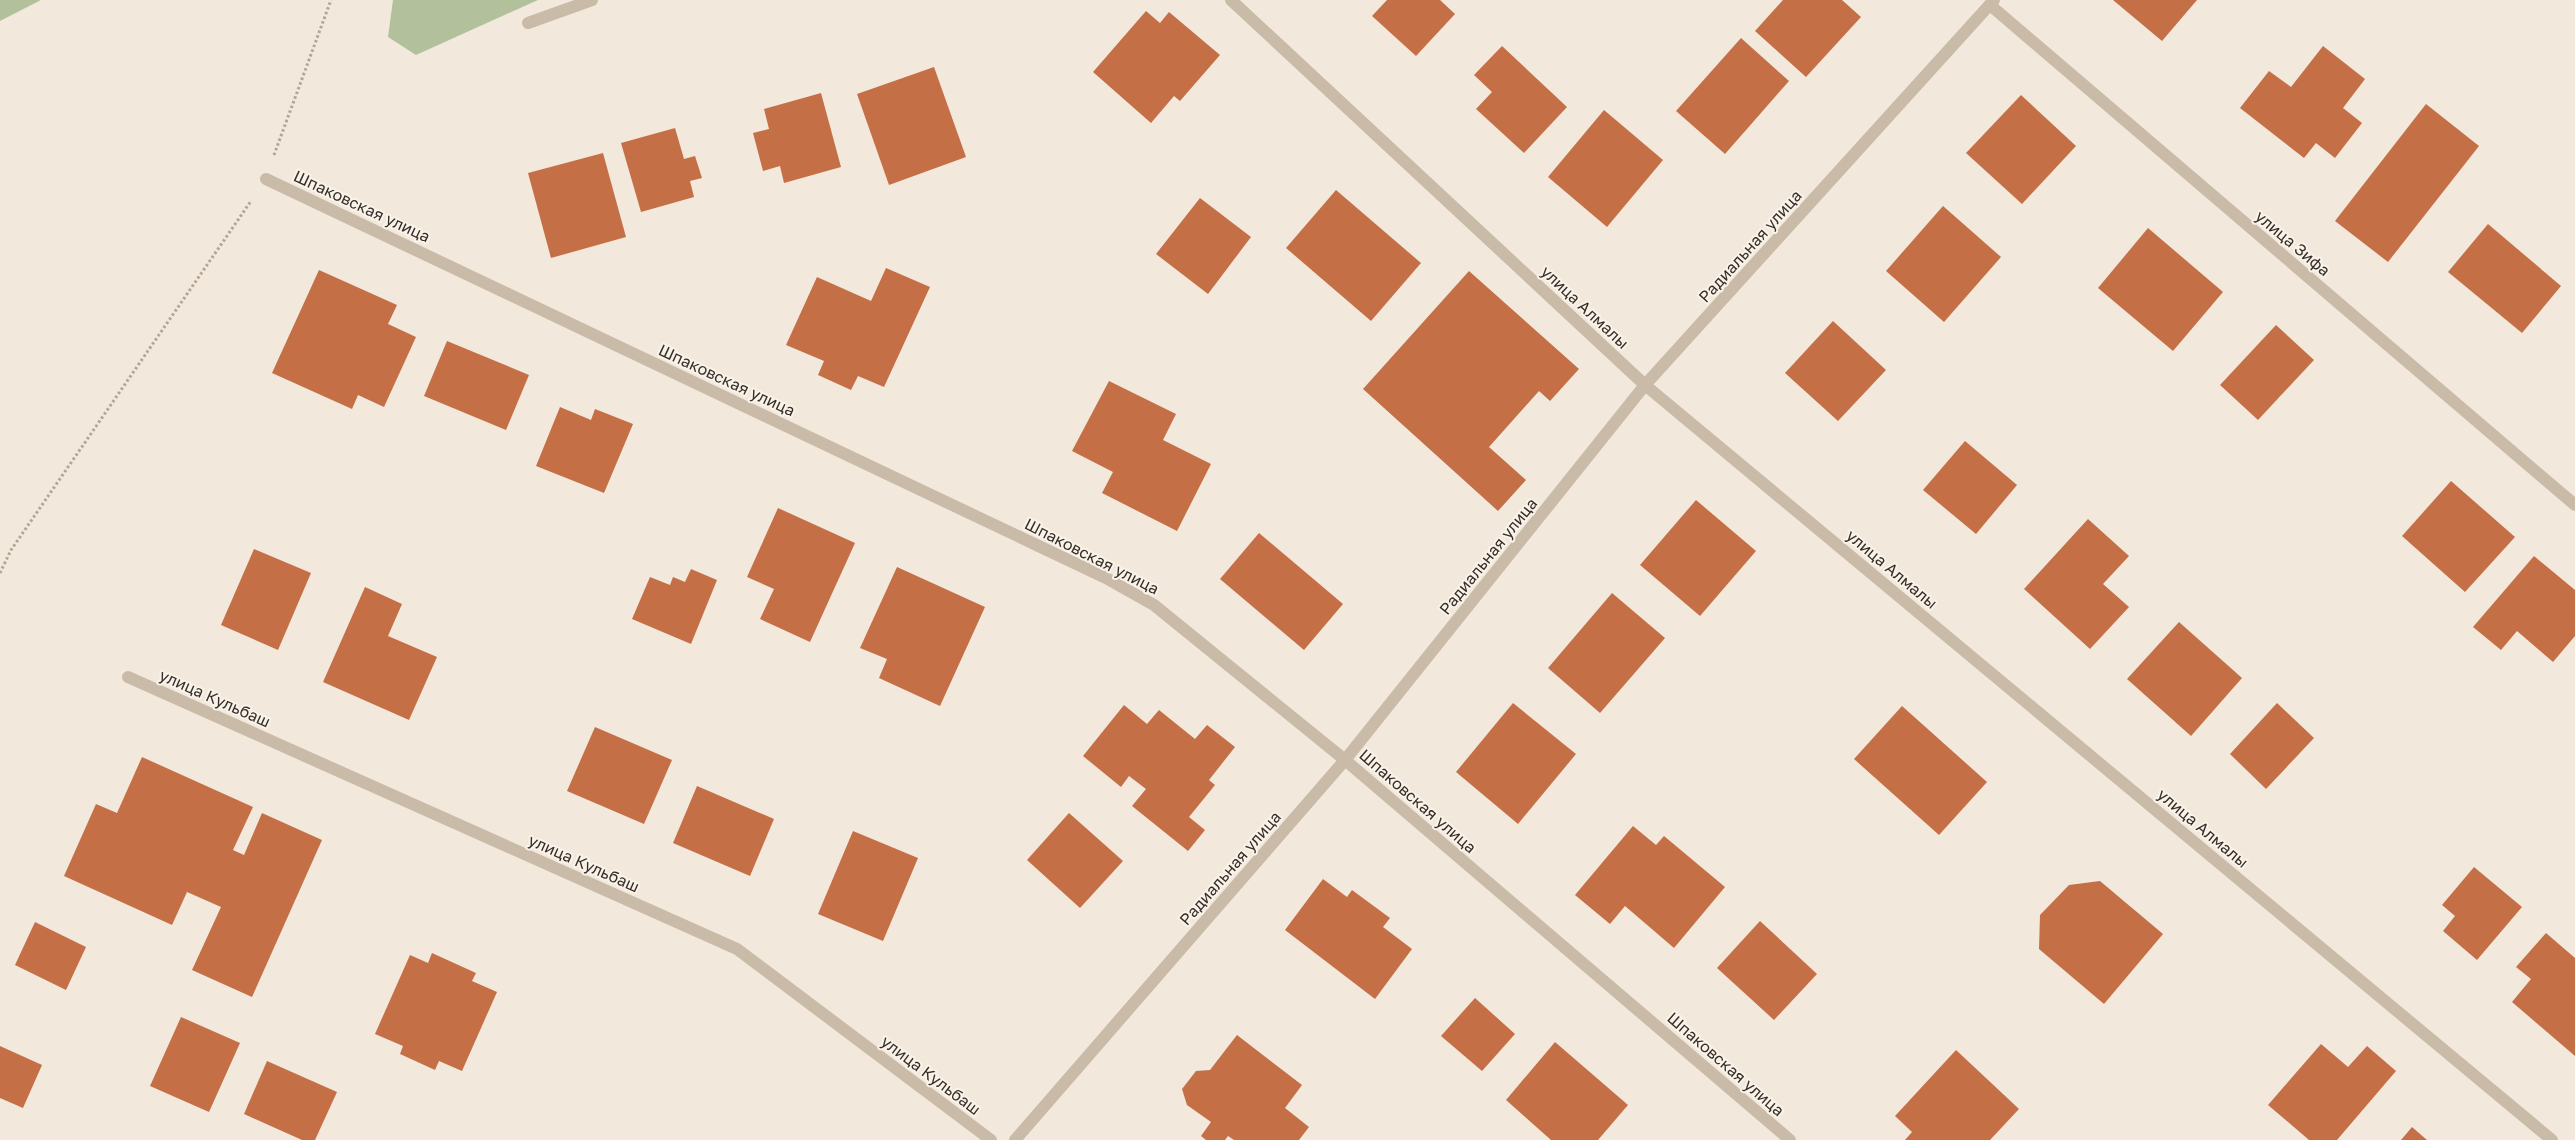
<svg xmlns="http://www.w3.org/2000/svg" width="2575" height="1140" font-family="'Golos Text',sans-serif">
  <rect width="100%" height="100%" fill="#f2e9dc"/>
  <g fill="#b2c19c">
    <polygon points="0,0 41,0 0,21"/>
    <polygon points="393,0 538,0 416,55 388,37"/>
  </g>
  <g fill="#c56f47">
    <polygon points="1387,0 1440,0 1455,14 1416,56 1372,16"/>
    <polygon points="1783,0 1842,0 1861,17 1806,77 1755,31"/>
    <polygon points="2113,0 2197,0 2162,41"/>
    <polygon points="1146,11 1160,23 1169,12 1220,55 1180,101 1174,96 1151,123 1093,72"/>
    <polygon points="1741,38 1789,81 1725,154 1676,111"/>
    <polygon points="1502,46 1567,107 1524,153 1476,109 1492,92 1474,75"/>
    <polygon points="2323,46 2365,79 2343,108 2362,123 2335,158 2316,143 2304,158 2240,108 2269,71 2291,87"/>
    <polygon points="934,67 966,157 889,185 857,94"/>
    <polygon points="821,93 841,167 784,183 780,166 763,171 753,133 769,129 764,109"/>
    <polygon points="2021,95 2076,146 2022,204 1966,153"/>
    <polygon points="2426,104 2479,146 2388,262 2335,221"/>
    <polygon points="1604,110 1663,160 1607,227 1548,177"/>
    <polygon points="675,128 684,159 695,156 702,178 690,181 694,197 641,212 621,143"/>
    <polygon points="603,153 626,237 551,258 528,173"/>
    <polygon points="1336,190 1421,263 1371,321 1286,248"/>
    <polygon points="1200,198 1251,237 1208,294 1156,254"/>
    <polygon points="1943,206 2001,257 1944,322 1886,271"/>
    <polygon points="2488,224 2561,286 2522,333 2448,272"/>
    <polygon points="2148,228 2223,292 2173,351 2098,288"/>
    <polygon points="886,268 930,287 884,387 858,376 851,390 818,375 824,361 786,345 817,277 871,301"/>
    <polygon points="319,270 397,305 388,324 416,337 384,407 358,395 352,409 272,373"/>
    <polygon points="1469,271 1579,369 1550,401 1539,391 1489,447 1526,480 1498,511 1363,389"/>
    <polygon points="1833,321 1886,370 1838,421 1785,373"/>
    <polygon points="2276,325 2314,360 2258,420 2220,385"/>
    <polygon points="447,341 529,375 506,430 424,396"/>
    <polygon points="1109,381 1176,414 1163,440 1211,464 1177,531 1102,493 1113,472 1072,451"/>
    <polygon points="560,407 591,420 595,409 633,424 604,493 536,466"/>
    <polygon points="1965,441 2017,485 1976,534 1923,490"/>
    <polygon points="2451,481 2515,537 2465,592 2402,536"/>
    <polygon points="1696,500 1756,551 1700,616 1640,565"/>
    <polygon points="778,508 855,543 810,642 760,619 774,589 747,577"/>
    <polygon points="2088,519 2129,556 2103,584 2129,607 2090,649 2024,589"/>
    <polygon points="1259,533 1343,604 1304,650 1220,579"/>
    <polygon points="254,549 311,573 278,650 221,625"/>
    <polygon points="2534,556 2575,590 2575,636 2553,662 2517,631 2501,650 2473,627"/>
    <polygon points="897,567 985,607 940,706 879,678 887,659 860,648"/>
    <polygon points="691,569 717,580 691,644 632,619 650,577 670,585 673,577 685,582"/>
    <polygon points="365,587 402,604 388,636 437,657 409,720 323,682"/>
    <polygon points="1612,593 1665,638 1600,713 1548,668"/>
    <polygon points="2179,622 2242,678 2191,736 2127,679"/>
    <polygon points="1513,703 1576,754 1518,824 1456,772"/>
    <polygon points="2277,703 2314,738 2266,789 2230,754"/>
    <polygon points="1124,705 1147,724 1159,710 1195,739 1207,725 1235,747 1209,780 1215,785 1189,817 1205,830 1188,851 1132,806 1146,789 1129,776 1121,787 1083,756"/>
    <polygon points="1902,706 1987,782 1939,835 1854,759"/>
    <polygon points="595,727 672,760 644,824 567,791"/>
    <polygon points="142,757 253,807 233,850 244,855 262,813 322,840 252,997 192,970 221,907 187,892 172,925 64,876 96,804 117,813"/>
    <polygon points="697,786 774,819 750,876 673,843"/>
    <polygon points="1069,813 1123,861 1080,908 1027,860"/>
    <polygon points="1633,826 1656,845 1664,836 1725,887 1674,948 1625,906 1610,924 1575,895"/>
    <polygon points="853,831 918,858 883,941 818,914"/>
    <polygon points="2474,867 2522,907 2477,960 2443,931 2455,916 2442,905"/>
    <polygon points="1323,879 1347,897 1352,890 1390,918 1383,927 1412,949 1375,999 1285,930"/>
    <polygon points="2100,881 2163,934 2104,1004 2039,949 2040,915 2069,885"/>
    <polygon points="1760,921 1817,974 1774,1020 1717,968"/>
    <polygon points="35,922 86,947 66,990 15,965"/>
    <polygon points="2546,933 2575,958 2575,1056 2512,1002 2531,979 2516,967"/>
    <polygon points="432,953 476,973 472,981 497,992 462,1071 439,1061 435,1070 400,1054 403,1046 375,1034 410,955 428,963"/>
    <polygon points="1475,998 1515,1034 1482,1071 1441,1036"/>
    <polygon points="181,1017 240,1043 209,1112 150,1086"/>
    <polygon points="1237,1035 1302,1085 1285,1108 1309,1127 1299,1140 1234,1140 1228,1136 1225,1140 1206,1140 1201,1136 1211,1122 1187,1105 1182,1089 1196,1071 1210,1070"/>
    <polygon points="1555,1042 1628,1105 1598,1140 1551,1140 1506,1100"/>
    <polygon points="2321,1044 2348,1067 2367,1046 2396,1071 2337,1140 2309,1140 2268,1105"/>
    <polygon points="0,1046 42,1065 23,1108 0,1098"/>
    <polygon points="1956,1050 2019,1109 1990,1140 1905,1140 1912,1132 1895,1116"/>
    <polygon points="267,1061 337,1092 315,1140 302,1140 244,1114"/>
    <polygon points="2412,1127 2427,1140 2401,1140"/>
  </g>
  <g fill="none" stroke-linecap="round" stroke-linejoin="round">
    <g stroke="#b6a492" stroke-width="3" stroke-dasharray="2.5 2.5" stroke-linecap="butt">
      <polyline points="274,155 331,0"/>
      <polyline points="0,573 11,550 251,201"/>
    </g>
    <g stroke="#cabaa8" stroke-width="12">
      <polyline points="1231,0 1645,385 2552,1140"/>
      <polyline points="1990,5 2575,505"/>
      <polyline points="528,23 592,0"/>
      <polyline points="266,179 1106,578 1154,605 1345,760 1790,1140"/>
      <polyline points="128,677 737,949 991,1140"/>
      <polyline points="1015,1140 1345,760 1645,385 1994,0"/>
    </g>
  </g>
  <g text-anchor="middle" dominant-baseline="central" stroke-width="4" stroke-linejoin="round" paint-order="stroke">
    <g font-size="16" fill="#372e28" stroke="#f9f3e9">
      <text transform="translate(362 206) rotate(25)">Шпаковская улица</text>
      <text transform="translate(2293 243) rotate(40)">улица Зифа</text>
      <text transform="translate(1750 246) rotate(-48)">Радиальная улица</text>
      <text transform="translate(1585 307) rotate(43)">улица Алмалы</text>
      <text transform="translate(727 380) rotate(25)">Шпаковская улица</text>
      <text transform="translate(1092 556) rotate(27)">Шпаковская улица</text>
      <text transform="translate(1488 556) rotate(-51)">Радиальная улица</text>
      <text transform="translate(1892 569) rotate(40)">улица Алмалы</text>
      <text transform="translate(215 698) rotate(24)">улица Кульбаш</text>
      <text transform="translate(1418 801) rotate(41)">Шпаковская улица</text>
      <text transform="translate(2203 828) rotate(40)">улица Алмалы</text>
      <text transform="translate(584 863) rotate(24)">улица Кульбаш</text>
      <text transform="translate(1230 868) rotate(-49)">Радиальная улица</text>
      <text transform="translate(1726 1064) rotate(41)">Шпаковская улица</text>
      <text transform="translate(931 1075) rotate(37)">улица Кульбаш</text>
    </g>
  </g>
</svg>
